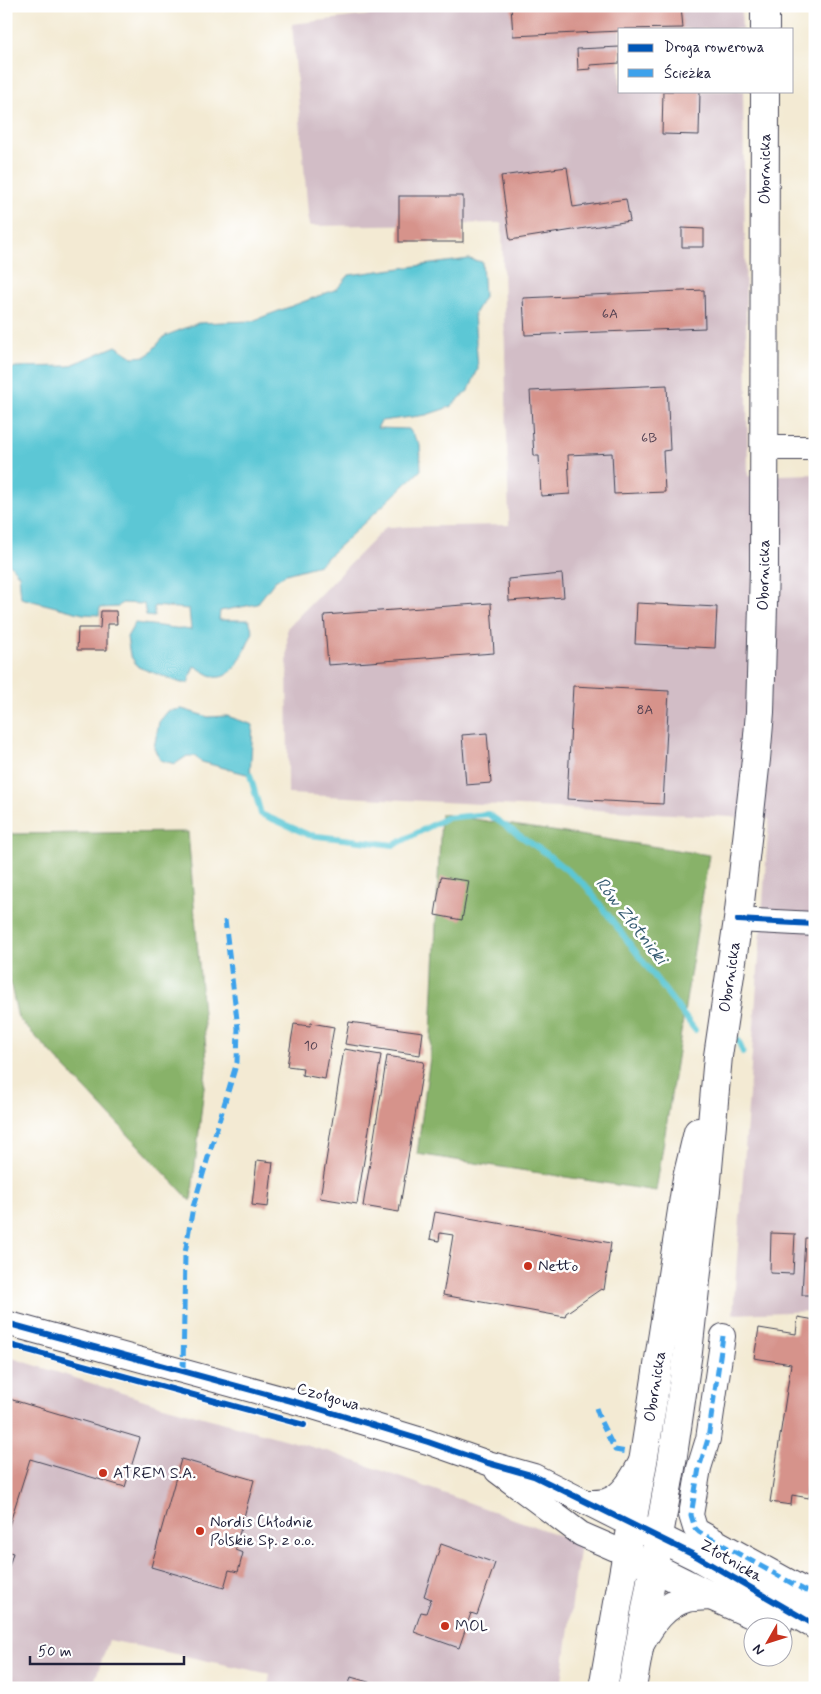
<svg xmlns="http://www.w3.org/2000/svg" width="821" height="1694" font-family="Mynerve,sans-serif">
  <rect width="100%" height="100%" fill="#fff"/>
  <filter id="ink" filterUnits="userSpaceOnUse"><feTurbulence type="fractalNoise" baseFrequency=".02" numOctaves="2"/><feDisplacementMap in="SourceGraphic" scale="10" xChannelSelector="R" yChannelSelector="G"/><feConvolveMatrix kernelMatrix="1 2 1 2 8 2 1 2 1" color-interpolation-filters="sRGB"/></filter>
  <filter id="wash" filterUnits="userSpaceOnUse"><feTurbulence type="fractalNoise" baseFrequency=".0096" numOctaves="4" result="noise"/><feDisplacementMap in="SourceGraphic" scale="20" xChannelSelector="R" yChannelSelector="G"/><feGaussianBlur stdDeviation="1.12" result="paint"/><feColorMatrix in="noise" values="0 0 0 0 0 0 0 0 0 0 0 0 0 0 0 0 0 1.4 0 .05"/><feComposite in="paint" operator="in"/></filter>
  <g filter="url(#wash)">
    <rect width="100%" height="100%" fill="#f3ead3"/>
    <g fill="#d2bdc6">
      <polygon points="445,6 741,6 742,29 620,29 620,91 743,91 748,476 815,474 815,1311 733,1314 769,819 288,794 287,628 386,527 509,525 502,223 309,226 292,24"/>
      <polygon points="6,1356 160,1405 330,1452 580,1543 561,1688 268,1688 270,1674 109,1640 92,1688 6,1688"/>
    </g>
    <g fill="#88b269" stroke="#556a52">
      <polygon points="441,814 709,855 656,1191 417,1154 430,1057"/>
      <polygon points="188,832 207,1061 191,1201 18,1018 6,963 6,834"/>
    </g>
    <g fill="#5cc7d5" stroke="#3f7488">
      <path d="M 469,259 L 482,262 L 484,297 L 474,314 L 478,369 L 469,390 L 450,407 L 426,415 L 381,421 L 377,428 L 409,429 L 420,445 L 421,470 L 319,565 L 286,574 L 275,581 L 257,604 L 220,611 L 219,620 L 249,620 L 253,632 C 246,646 236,680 215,677 C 208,675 200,669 194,666 L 188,683 L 181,683 L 138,667 L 130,655 L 127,637 L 135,623 L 191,630 L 189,609 L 154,606 L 154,617 L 146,616 L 144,604 L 122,603 L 118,607 L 100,608 L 99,615 L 83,614 L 21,598 L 19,575 L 6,560 L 6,371 L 16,367 L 69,366 L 116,346 L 133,357 L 147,356 L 165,336 L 198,323 L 252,321 L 337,289 L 349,275 Z"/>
      <polygon points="182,709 208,717 227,716 253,725 250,775 202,762 194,756 187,756 175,764 160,760 154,748 159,722 168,711"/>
    </g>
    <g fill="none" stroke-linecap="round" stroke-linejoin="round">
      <g stroke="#5cc7d5" stroke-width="6">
        <polyline points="250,775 261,814 309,835 394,845 446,818 488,814 547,854 586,886 695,1030"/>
        <polyline points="738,1040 743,1052"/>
      </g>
    </g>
    <g id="blocks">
      <g fill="#d6938b">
        <polygon points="511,6 681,6 683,28 620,29 620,31 513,36"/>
        <polygon points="620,47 620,63 590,65 591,69 578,70 577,49"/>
        <polygon points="663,91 700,91 699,135 662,134"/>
        <polygon points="567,167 573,207 626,199 630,221 510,240 501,176"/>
        <rect x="399" y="196" width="64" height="46"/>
        <polygon points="682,228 704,229 704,247 682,247"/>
        <polygon points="704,290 705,328 525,335 523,298"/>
        <polygon points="667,385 670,450 663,451 665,492 614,494 612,453 568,455 570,494 541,496 539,456 534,456 530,391"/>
        <polygon points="562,574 564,597 509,601 508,579"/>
        <polygon points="491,603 494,653 328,665 324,615"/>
        <polygon points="637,603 717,607 715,648 635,644"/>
        <polygon points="101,611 116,611 117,624 107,624 107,650 77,650 78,628 100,628"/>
        <polygon points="573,686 669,691 663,804 567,799"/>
        <polygon points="487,733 491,783 466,785 462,735"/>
        <polygon points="441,877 469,881 462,920 435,915"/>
        <polygon points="349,1022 423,1032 420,1055 345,1044"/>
        <polygon points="311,1023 334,1027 325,1079 302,1075 303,1068 287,1066 294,1024 310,1026"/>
        <polygon points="344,1049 381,1055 357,1204 320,1198"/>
        <polygon points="387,1056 424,1062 399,1212 363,1206"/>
        <polygon points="257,1160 273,1162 268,1207 252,1205"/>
        <polygon points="435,1212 611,1243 604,1290 601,1289 566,1313 565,1317 443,1295 453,1235 440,1233 439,1241 430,1239"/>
        <polygon points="771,1233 795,1234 793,1274 770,1273"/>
        <polygon points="805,1238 815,1238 815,1295 802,1295"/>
        <polygon points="798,1317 815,1320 815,1461 809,1498 792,1495 791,1505 770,1502 791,1364 754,1358 759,1328 796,1334"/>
        <polygon points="6,1398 140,1438 125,1487 30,1459 6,1535"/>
        <polygon points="181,1459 254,1480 235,1550 243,1553 238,1572 229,1570 224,1588 151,1567"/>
        <polygon points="441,1544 495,1563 477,1615 471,1613 459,1648 414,1632 421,1612 426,1613 431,1599 424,1596"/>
        <polygon points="6,1551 13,1553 7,1573 6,1573"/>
        <polygon points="351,1677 382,1686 383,1688 348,1688"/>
      </g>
    </g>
  </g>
  <g filter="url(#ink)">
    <use href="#blocks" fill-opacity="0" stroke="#414052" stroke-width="1"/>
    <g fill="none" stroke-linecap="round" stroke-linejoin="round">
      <g stroke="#414052" stroke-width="26">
        <g id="minor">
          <polyline points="765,448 815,448"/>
          <polyline points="738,920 815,924"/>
          <polyline points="6,1323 310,1406 428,1442 488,1463 534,1476 631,1525"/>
          <polyline points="723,1336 708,1439 699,1468 691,1515 695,1528 699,1532 815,1596"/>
          <polyline points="497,1471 581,1534 627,1554"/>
          <path d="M 588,1502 C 593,1502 599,1502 605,1501 C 623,1497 634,1474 642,1460"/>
        </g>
      </g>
      <g stroke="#414052" stroke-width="30">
        <g id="tertiary">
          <polyline points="639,1528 696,1556 815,1625"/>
          <polyline points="633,1557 711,1596 778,1626"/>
          <path d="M 640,1644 C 651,1624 664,1604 687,1598 C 695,1596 704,1597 711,1596"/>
        </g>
      </g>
      <g stroke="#414052" stroke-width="30">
        <g id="secondary">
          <polyline points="765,29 765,6"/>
          <path id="s1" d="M 603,1688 L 644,1456 L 687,1178 L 698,1132"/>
          <path id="s2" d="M 632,1688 L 672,1462 L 688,1352 L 706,1191 L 718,1056 L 738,920 L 756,759 L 760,712 L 764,569 L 765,91"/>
        </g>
      </g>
      <use href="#minor" stroke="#fff" stroke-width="24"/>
      <use href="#tertiary" stroke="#fff" stroke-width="28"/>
      <use href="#secondary" stroke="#fff" stroke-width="28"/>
      <g stroke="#3ea2ec" stroke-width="5" stroke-dasharray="10 5" stroke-linecap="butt">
        <polyline points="723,1336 708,1439 699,1468 691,1515 695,1528 699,1532 815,1596"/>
        <polyline points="183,1371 185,1253 193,1207 237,1062 238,1028 225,920"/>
        <polyline points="596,1408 601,1422 615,1450 626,1452"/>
      </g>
      <g stroke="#fff" stroke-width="9">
        <g id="cycleway">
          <polyline points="738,920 815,924"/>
          <polyline points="6,1323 310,1406 428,1442 488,1463 534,1476 696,1556 815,1625"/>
          <polyline points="6,1344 304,1425"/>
        </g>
      </g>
      <use href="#cycleway" stroke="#0057b8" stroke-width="6"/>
    </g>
  </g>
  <g fill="#c8321e" stroke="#fff" stroke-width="2">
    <circle cx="528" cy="1266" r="5"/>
    <circle cx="103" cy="1473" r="5"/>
    <circle cx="200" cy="1531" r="5"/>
    <circle cx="445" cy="1626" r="5"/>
  </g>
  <g text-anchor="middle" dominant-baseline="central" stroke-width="5" stroke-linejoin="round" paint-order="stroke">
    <g font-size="14" fill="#4f3e4f">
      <text x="610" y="314">6A</text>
      <text x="649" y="438">6B</text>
      <text x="645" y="710">8A</text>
      <text x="311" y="1046">10</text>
    </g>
    <g font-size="16" fill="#22223b" stroke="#fff">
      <text stroke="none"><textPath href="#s2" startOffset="1528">Obornicka</textPath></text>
      <text stroke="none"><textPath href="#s2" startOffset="1122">Obornicka</textPath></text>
      <text stroke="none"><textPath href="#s2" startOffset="718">Obornicka</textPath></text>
      <text stroke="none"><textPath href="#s1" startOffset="306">Obornicka</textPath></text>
      <text transform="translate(328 1397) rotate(16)">Czołgowa</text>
      <text transform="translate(731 1561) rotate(30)">Złotnicka</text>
    </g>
    <g font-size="16" fill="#22223b" stroke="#fff" text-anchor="start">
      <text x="538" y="1266">Netto</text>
      <text x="113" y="1473">ATREM S.A.</text>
      <text x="210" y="1522">Nordis Chłodnie<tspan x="210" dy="18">Polskie Sp. z o.o.</tspan></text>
      <text x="455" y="1626">MOL</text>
    </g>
    <g font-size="18" font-style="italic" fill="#365c71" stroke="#fff">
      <text transform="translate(631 921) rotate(52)">Rów Złotnicki</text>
    </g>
  </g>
  <rect width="821" height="1694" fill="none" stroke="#fff" stroke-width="25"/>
  <rect x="618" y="28" width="175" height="65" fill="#ffffff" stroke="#a7a7b1"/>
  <rect x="628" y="44" width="25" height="8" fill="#0057b8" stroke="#a7a7b1"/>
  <text x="664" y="52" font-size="15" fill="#22223b">Droga rowerowa</text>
  <rect x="628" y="69" width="25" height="8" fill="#3ea2ec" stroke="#a7a7b1"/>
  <text x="664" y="78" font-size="15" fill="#22223b">Ścieżka</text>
  <g transform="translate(768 1642) rotate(231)"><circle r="24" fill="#ffffff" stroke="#a7a7b1"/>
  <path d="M0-4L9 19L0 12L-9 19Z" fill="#c8321e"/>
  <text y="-8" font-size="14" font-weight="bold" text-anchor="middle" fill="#22223b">N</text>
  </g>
  <path d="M30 1656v8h154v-8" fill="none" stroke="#22223b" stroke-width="2.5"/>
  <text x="38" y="1656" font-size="15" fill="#22223b" stroke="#ffffff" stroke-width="4" paint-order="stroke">50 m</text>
</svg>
